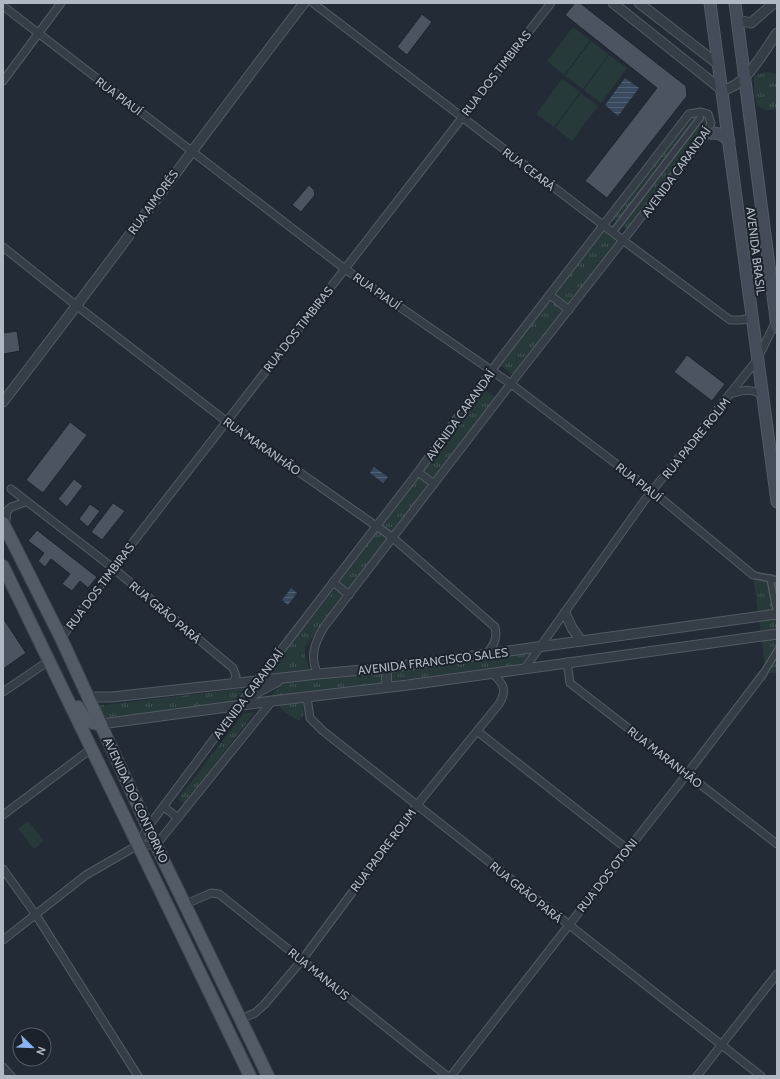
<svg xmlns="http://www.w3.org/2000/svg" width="780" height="1079" font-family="Cabin,sans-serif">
  <defs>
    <pattern id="grass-tufts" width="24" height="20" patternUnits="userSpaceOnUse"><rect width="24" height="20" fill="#273939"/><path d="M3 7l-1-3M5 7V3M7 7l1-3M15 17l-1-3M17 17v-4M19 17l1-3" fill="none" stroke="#445454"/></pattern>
    <pattern id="water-rules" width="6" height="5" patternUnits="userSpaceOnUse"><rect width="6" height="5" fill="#39495e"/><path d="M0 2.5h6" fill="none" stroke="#536173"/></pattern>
  </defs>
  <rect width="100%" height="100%" fill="#222b36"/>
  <g fill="url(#grass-tufts)">
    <path d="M 765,72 L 777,74 L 777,109 C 751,115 754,94 754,76 Z"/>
    <polygon points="701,115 705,118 708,124 705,132 630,231 611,218 691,116"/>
    <polygon points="604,231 618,241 568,306 554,295"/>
    <polygon points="550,299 565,310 513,375 500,365"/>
    <polygon points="484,389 495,397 434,480 423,471"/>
    <polygon points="419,476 430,485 392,533 381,526"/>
    <polygon points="377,530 388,538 350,589 339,581"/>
    <polygon points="753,575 777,575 777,673 766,673"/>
    <polygon points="336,588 345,596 305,647 305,656 310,670 266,675"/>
    <polygon points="532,652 523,664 302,693 304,714 299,721 283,711 272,695 281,683 380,674"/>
    <polygon points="245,688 234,702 103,718 95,706"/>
    <polygon points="255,712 184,804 178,799 243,714"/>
  </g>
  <g fill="#273939">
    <polygon points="573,27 590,40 564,75 547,61"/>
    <polygon points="591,41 609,54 583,89 565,76"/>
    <polygon points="609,55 627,68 601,103 584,90"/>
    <polygon points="562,79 580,92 554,127 536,114"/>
    <polygon points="581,93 598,106 572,141 555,128"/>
    <polygon points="28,821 44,841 34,849 18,829"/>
  </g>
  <g fill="url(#water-rules)">
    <polygon points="625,78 639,88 618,116 605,105"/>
    <polygon points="374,467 388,477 383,483 370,473"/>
    <polygon points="291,588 297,593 288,605 282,600"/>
  </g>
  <g fill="#4a5561" stroke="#1d242d">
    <polygon points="575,3 580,3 686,86 687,96 607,198 585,181 657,88 565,15"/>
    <polygon points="422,14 432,22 407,55 397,47"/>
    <polygon points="309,185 314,190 315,195 301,212 292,205"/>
    <polygon points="17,331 20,351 3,354 3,333"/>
    <polygon points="687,355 725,384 712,401 674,372"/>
    <polygon points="70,422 87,435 43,493 26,480"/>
    <polygon points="74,479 83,486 67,507 58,499"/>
    <polygon points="113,503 125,511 102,540 91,532"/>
    <polygon points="90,504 100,511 88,527 79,519"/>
    <polygon points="37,530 97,577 88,588 80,581 72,591 62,584 70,574 51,559 45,567 38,561 44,553 28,541"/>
    <polygon points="3,618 26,653 3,669"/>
  </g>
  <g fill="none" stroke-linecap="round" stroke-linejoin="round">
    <g stroke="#535b64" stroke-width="8">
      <g id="pedestrian">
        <polyline points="613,232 700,118"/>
        <polyline points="753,575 777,580"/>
        <polyline points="770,578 777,614"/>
        <polyline points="763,674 777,651"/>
      </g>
    </g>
    <g stroke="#535b64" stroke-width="9">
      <g id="minor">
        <polyline points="313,3 624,241 730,320 741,320 751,318"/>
        <polyline points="3,6 345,269 511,384 652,491 753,575"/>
        <polyline points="3,81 61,3"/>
        <path d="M 3,247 L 77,306 L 226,421 L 392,537 L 495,627 C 498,639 493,647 485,655"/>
        <polyline points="550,295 569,310"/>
        <path d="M 733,393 C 745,390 753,388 763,396"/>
        <polyline points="418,472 434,484"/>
        <polyline points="11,489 113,568 233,668 236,676 233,684"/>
        <polyline points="5,528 7,511 11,507 26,502"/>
        <polyline points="333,582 349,595"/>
        <polyline points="61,638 113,568 551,3"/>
        <polyline points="567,662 570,683 777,844"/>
        <polyline points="525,668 644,501 757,360 776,321"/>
        <polyline points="3,692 50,660"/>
        <polyline points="307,697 310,718 323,731 761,1076"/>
        <polyline points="477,731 627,849"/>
        <polyline points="164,807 178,818"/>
        <polyline points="3,815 91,749"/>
        <polyline points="138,845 156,845 272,701"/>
        <polyline points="3,869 36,915 138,1076"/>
        <polyline points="186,904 211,893 219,894 447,1076"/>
        <path d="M 3,940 L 86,875 L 138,845 L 148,827 L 258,680 L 418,472 L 500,359 L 689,114 L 701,112 L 708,114 L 711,123 L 707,133 L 519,373 L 324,627 C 315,642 309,657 318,674"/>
        <path d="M 241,1019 L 255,1013 L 264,1005 L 302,960 L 417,805 L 499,704 C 508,690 503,683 492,673"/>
        <polyline points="3,1067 11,1076"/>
        <polyline points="451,1076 687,774 763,674"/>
        <polyline points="697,1076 777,974"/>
      </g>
    </g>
    <g stroke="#535b64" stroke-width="11">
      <g id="tertiary">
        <path d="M 613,3 L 722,90 C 745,88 764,51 777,33"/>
        <polyline points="639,3 719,65"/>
        <polyline points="738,20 751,23 774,3"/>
        <path d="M 3,402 C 105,270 203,135 304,3"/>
        <polyline points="565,613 572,628 581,641"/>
        <polyline points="386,668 387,687"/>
        <polyline points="88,697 112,697 318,674 386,668 777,614"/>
        <polyline points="240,705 256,693 278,681"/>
        <polyline points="101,724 272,701 408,685 777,634"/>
      </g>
    </g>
    <g stroke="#535b64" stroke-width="13">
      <g id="secondary">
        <polyline points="710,3 777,502"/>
        <polyline points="735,3 777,327"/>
        <path d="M 707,133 C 717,133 723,133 729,141"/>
      </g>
    </g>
    <g stroke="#3f4650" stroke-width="14">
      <g id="primary">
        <polyline points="3,523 61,638 156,845 268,1076"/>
        <polyline points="3,566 250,1076"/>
        <path d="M 78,707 C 84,718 88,724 101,724"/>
      </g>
    </g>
    <use href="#pedestrian" stroke="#353d46" stroke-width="5.5"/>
    <use href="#minor" stroke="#353d46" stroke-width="7"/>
    <use href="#tertiary" stroke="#353d46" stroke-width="9"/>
    <use href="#secondary" stroke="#444c59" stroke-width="11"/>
    <use href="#primary" stroke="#535c66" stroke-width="12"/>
  </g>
  <g text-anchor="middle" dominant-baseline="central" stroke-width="4" stroke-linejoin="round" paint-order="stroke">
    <g font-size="12" fill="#b0b8c3" stroke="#1b222b">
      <text transform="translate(496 73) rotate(-52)">RUA DOS TIMBIRAS</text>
      <text transform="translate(119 96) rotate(37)">RUA PIAUÍ</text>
      <text transform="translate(529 169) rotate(37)">RUA CEARÁ</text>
      <text transform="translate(676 172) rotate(-54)">AVENIDA CARANDAÍ</text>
      <text transform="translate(153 202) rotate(-54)">RUA AIMORÉS</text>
      <text transform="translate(756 251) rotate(83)">AVENIDA BRASIL</text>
      <text transform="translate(377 291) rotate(35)">RUA PIAUÍ</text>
      <text transform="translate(298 329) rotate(-52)">RUA DOS TIMBIRAS</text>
      <text transform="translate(460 415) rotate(-54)">AVENIDA CARANDAÍ</text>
      <text transform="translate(696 438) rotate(-51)">RUA PADRE ROLIM</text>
      <text transform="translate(262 446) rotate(35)">RUA MARANHÃO</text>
      <text transform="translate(639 482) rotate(38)">RUA PIAUÍ</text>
      <text transform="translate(100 586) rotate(-53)">RUA DOS TIMBIRAS</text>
      <text transform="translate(165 612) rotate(40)">RUA GRÃO PARÁ</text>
      <text transform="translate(433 661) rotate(-7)">AVENIDA FRANCISCO SALES</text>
      <text transform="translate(248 694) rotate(-53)">AVENIDA CARANDAÍ</text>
      <text transform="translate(665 757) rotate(38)">RUA MARANHÃO</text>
      <text transform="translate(136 800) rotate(65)">AVENIDA DO CONTORNO</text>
      <text transform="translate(383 850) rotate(-53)">RUA PADRE ROLIM</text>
      <text transform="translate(607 875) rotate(-52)">RUA DOS OTONI</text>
      <text transform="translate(526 892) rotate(39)">RUA GRÃO PARÁ</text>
      <text transform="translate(319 974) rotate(39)">RUA MANAUS</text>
    </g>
  </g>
  <rect width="780" height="1079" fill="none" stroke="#b0b8c3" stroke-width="8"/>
  <g transform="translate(32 1047) rotate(113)"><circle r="19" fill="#1b222b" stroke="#575e68"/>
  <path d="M0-3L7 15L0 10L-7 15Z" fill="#89b3ee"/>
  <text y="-6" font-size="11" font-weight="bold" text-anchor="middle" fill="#b0b8c3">N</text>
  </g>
</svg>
